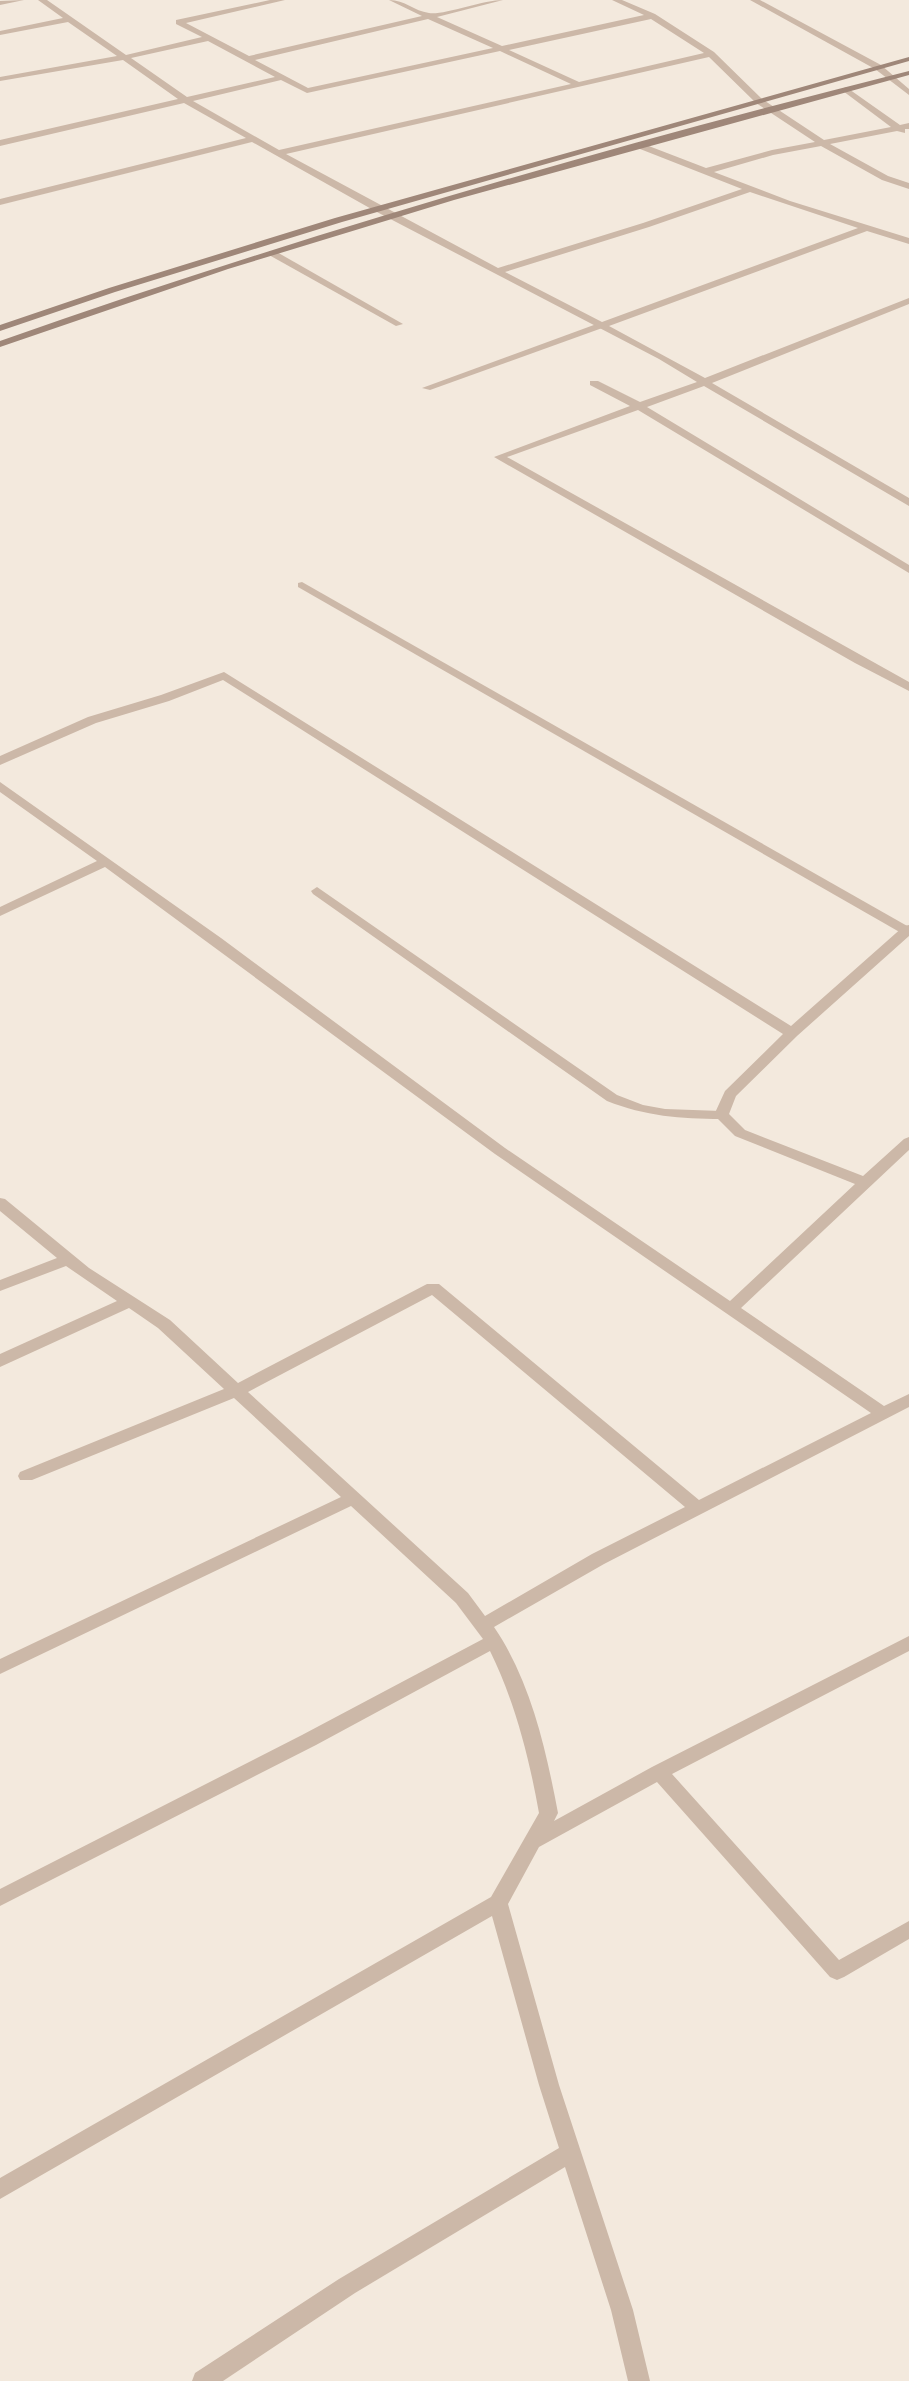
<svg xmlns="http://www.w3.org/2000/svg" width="909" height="2381" font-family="'Work Sans',sans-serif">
  <rect width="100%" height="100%" fill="#f3e9dd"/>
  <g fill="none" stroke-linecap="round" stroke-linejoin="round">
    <g fill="#ccb8a8" fill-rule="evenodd">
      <polygon points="269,251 275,251 403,324 396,326 269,255"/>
      <polygon points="602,322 605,323 605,327 430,390 422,388"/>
      <polygon points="302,582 909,927 909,934 903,934 298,587 298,583"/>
      <path d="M 317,887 L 617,1095 L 643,1105 L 665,1109 L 721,1111 L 728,1115 L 721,1119 C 681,1119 645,1116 607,1101 L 313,894 L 311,891 Z"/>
    </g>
    <g fill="#ccb8a8" fill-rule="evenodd">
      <polygon points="24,0 0,5 0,1"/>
      <path d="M 38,0 L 47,0 L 126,55 L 202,37 L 176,24 L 176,20 L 270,0 L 285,0 L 186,23 L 249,56 L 422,16 L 389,0 C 405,0 414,11 429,13 C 441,16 483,0 503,0 L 437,17 L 502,46 L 644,15 L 612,0 L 622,0 L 655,14 L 714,52 L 762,99 L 824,140 L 891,127 L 843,91 L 842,89 L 846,87 L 900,125 L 909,123 L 909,129 L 905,129 L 905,133 L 897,131 L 830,144 L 888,176 L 909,183 L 909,189 L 882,180 L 821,146 L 773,155 L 714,172 L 790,201 L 909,238 L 909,244 L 867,231 L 609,326 L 705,378 L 909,298 L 909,304 L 712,383 L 909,498 L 909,506 L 704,386 L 647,407 L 909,565 L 909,573 L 638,410 L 507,457 L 909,682 L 909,691 L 855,663 L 494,457 L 630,406 L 590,385 L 590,381 L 598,381 L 640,402 L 697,382 L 659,359 L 375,211 L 252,142 L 0,205 L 0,199 L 246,138 L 184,103 L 0,146 L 0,140 L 178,99 L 123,60 L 0,81 L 0,77 L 117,56 L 68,22 L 0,35 L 0,31 L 63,18 ZM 428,19 L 493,48 L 308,88 L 255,60 ZM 651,19 L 704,53 L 579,82 L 509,50 ZM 208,41 L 275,77 L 187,97 L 131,58 ZM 500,51 L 571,84 L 279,150 L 193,101 L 281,80 L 307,93 ZM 709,57 L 756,103 L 815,142 L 772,150 L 706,168 L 641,143 L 635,143 L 635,147 L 742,189 L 643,223 L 498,268 L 286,154 ZM 750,192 L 858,228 L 602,322 L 505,272 L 649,227 Z"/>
      <polygon points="750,0 760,0 881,65 909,89 909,95 875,69"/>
      <path d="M 224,672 L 791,1026 L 904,926 L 909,925 L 909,936 L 797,1036 L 736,1096 L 729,1114 L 745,1130 L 863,1176 L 904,1139 L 909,1137 L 909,1150 L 741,1308 L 884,1406 L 909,1394 L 909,1407 L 604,1564 L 494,1627 C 531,1681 546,1750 558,1813 L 554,1821 L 652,1767 L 909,1636 L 909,1651 L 672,1774 L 839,1960 L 909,1921 L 909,1939 L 844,1977 L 837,1980 L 830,1977 L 657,1782 L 539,1847 L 508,1904 L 559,2085 L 633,2310 L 650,2381 L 628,2381 L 611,2310 L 565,2167 L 355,2293 L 223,2381 L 192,2381 L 195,2373 L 339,2279 L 559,2148 L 539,2085 L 492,1916 L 0,2199 L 0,2178 L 491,1897 L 539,1813 C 529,1757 515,1702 490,1651 L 316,1745 L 0,1906 L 0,1889 L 302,1735 L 483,1639 L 456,1603 L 351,1506 L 0,1674 L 0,1659 L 341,1497 L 234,1398 L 32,1480 L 20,1480 L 18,1476 L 20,1472 L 224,1389 L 158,1328 L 129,1308 L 0,1367 L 0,1354 L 117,1301 L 66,1266 L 0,1291 L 0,1280 L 57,1258 L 0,1211 L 0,1198 L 5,1199 L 89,1268 L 170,1320 L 238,1383 L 427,1284 L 439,1284 L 699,1500 L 871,1413 L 495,1154 L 105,867 L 0,916 L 0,907 L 97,861 L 0,792 L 0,782 L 221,938 L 505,1148 L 730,1301 L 855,1184 L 735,1136 L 714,1115 L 725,1091 L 783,1034 L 223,680 L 169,701 L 96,723 L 0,765 L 0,756 L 88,717 L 161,695 ZM 432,1295 L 685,1507 L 592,1554 L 485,1616 L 468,1593 L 248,1392 Z"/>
    </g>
    <g fill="#9f8779" fill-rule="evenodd">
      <polygon points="909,57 909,61 342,222 115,292 0,331 0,325 109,288 335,218"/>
      <path d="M 909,71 L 909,75 L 454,200 L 228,269 L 0,347 L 0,341 C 298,236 602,148 909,71 Z"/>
    </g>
  </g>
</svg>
